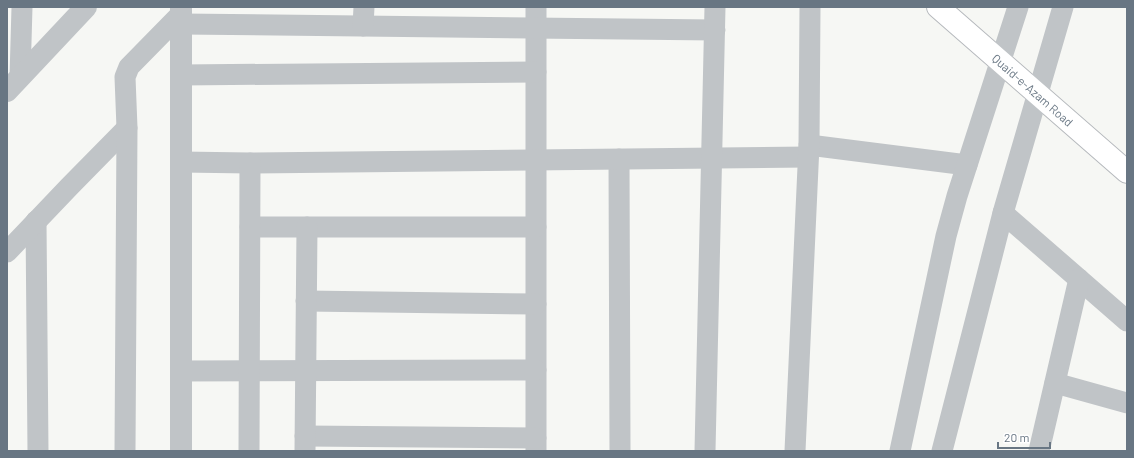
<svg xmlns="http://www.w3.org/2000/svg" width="1134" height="458" font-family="Barlow,sans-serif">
  <rect width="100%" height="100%" fill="#f6f7f4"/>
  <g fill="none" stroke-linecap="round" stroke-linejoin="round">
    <g stroke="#b6b9bd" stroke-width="24">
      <g id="primary">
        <path id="s1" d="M 938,7 L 1127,172"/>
      </g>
    </g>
    <g stroke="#c0c4c7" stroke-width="21">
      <polyline points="536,7 536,451"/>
      <polyline points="181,24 715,30"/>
      <polyline points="363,26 364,7"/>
      <polyline points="181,75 536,72"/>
      <polyline points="20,77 22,7"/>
      <polyline points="809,145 967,165"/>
      <polyline points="619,159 620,451"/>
      <polyline points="181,162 250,163 808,157"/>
      <polyline points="1003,213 1127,321"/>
      <polyline points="36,221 38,451"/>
      <polyline points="250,227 536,227"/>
      <polyline points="7,252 69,187 127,128"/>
      <polyline points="306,301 536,304"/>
      <polyline points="181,371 536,370"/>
      <polyline points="1055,383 1127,403"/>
      <polyline points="305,436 536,438"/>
      <polyline points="125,451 127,128 125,77 129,67 181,14"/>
      <polyline points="249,451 250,163"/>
      <polyline points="305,451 307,227"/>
      <polyline points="705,451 715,7"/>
      <polyline points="795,451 809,145 810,7"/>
      <polyline points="900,451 946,236 957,196 1018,7"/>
      <polyline points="942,451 1003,213 1063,7"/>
      <polyline points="1039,451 1079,279"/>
    </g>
    <g stroke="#c0c4c7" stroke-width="22">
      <polyline points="181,7 181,451"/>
      <polyline points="7,91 86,7"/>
    </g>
    <use href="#primary" stroke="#fff" stroke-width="22"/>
  </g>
  <g text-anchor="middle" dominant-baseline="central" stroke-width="4" stroke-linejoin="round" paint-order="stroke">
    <g font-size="12" fill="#687683" stroke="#fff">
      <text stroke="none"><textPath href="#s1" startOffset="126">Quaid-e-Azam Road</textPath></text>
    </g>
  </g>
  <rect width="1134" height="458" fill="none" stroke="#687683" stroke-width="16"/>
  <path d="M998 442v6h52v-6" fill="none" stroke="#687683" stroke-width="2"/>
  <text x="1004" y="442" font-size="12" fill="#687683" stroke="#ffffff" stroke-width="3" paint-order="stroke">20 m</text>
</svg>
